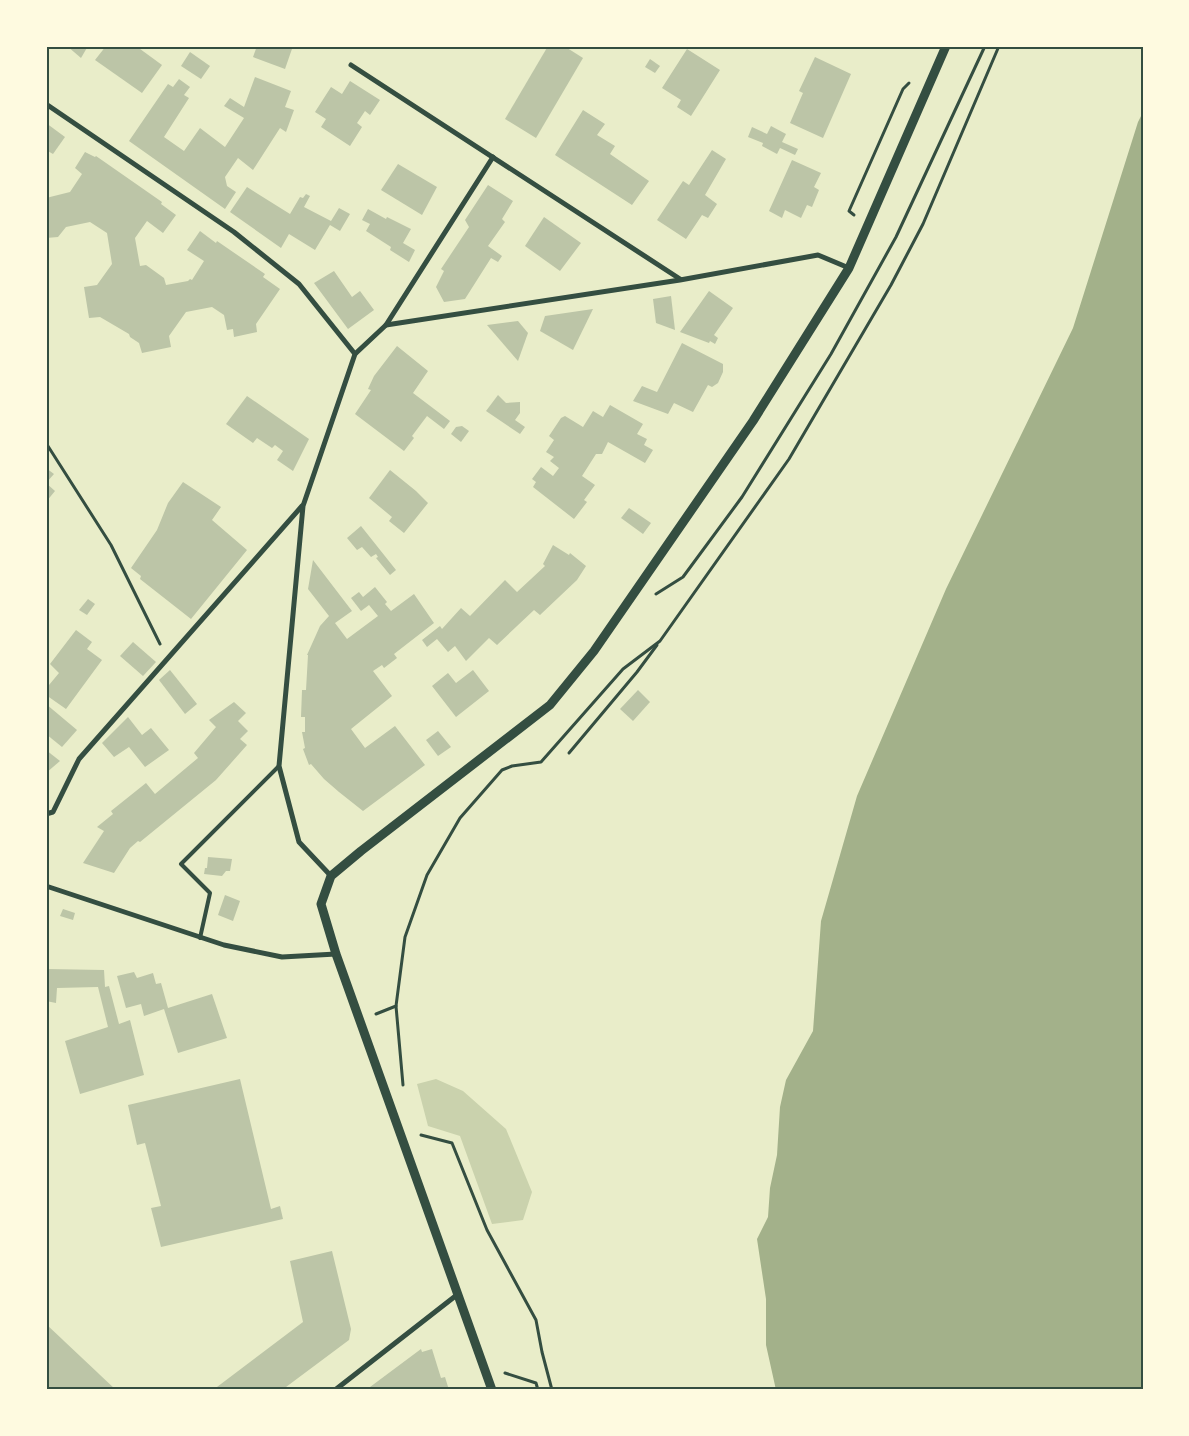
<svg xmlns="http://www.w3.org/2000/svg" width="1189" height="1436" font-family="'Fira Sans',sans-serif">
  <rect width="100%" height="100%" fill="#e9edc9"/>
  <polygon fill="#cad2ad" points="436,1079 463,1091 506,1129 532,1192 523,1220 492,1224 460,1136 428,1126 417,1084"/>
  <polygon fill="#a3b18a" points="1143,112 1143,1390 776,1390 766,1345 766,1299 757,1239 768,1217 770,1188 777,1155 780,1107 786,1080 813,1031 821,921 857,796 946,589 1073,328 1138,122"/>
  <g fill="#bcc5a7">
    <polygon points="67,46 88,46 81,58"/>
    <polygon points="106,46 136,46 162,65 142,93 95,60"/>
    <polygon points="257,46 293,46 285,69 253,57"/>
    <polygon points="548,46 564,46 583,58 536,138 505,119"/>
    <polygon points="687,49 720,70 691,116 677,107 681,100 662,88"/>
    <polygon points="190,52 210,66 201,79 181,66"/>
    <polygon points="815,57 851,74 823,138 790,123 803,93 799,91"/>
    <polygon points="650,59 660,66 655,73 645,67"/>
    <polygon points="255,77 291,91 285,107 294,110 286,132 280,128 253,170 238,158 225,177 227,186 236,192 225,209 129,141 168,84 173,87 179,79 190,87 184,95 189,98 164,137 184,151 200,128 225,147 244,118 224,106 230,98 244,107"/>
    <polygon points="350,81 380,100 370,115 365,111 357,123 362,127 350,146 321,127 326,119 315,112 331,87 342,94"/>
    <polygon points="583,110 605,124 597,135 615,146 610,154 649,181 632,205 555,155"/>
    <polygon points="46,123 65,137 53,154 46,150"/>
    <polygon points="771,126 786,134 782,142 798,149 795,155 780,148 777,154 762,146 763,143 748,137 752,127 767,134"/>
    <polygon points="712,150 726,159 705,195 717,204 708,218 702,215 686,239 657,220 683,181 689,185"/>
    <polygon points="85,152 95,157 96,156 162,202 161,204 176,215 163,233 147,221 135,238 140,266 146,265 164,278 166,285 188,281 190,279 192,280 204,261 187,250 200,231 216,243 217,241 265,274 263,277 280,289 256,324 257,332 234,337 233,329 227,330 224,315 212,307 186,312 169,336 171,347 142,353 139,343 130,337 129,334 100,317 89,318 84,287 97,285 112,264 107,233 90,222 66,227 58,237 46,238 46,198 70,192 82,174 75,168"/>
    <polygon points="792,160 821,173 814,187 819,190 812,207 807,205 801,218 785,210 782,218 769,211"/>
    <polygon points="398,164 437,187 422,215 381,190"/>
    <polygon points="488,185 513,201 502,219 505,222 488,246 502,256 498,262 491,258 465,299 444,302 436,287 444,271 441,269 469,227 465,220"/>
    <polygon points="247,187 290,214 300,197 303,198 306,194 310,196 304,207 331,221 339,208 350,214 340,231 330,225 315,250 289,234 281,248 230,212"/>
    <polygon points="368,209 386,219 387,217 411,229 403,243 415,250 409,262 390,250 391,247 366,231 370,224 362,220"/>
    <polygon points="544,217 581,243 560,271 525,246"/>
    <polygon points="334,271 352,297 360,291 374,310 348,329 314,283"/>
    <polygon points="709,291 733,308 714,335 718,338 715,344 710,341 709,343 680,332"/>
    <polygon points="671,296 675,330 656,323 653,299"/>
    <polygon points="593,309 573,350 540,331 545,316"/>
    <polygon points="518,321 528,333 518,361 487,325"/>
    <polygon points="682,343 723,364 723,372 718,383 712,387 708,385 693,412 674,403 668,414 633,401 642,386 657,392"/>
    <polygon points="397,346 428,371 413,393 450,421 444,429 427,416 412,436 414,438 404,451 355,414 371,390 368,389 374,376"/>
    <polygon points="498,395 506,403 520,402 520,413 515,420 525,427 520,434 486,411"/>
    <polygon points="247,396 309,439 293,471 277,460 283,451 275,445 272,448 257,438 253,443 226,424"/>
    <polygon points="610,405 643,424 637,434 647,439 644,445 653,450 645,463 608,442 602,454 596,454 582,476 595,485 584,500 587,502 574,519 533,487 536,482 532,479 541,467 553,476 559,468 550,461 554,457 546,452 554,440 549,436 561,418 565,416 583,427 593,411 603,417"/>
    <polygon points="462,426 469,431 461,442 451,434 456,427"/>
    <polygon points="46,468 54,474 46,483 55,491 46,502"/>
    <polygon points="390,470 416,491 428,503 404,533 389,521 392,517 369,498"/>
    <polygon points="183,482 221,507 212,520 247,550 191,619 140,579 141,576 131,568 157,530 168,503"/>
    <polygon points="629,508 651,523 643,534 621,518"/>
    <polygon points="361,526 396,570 390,575 376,558 378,557 376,554 371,557 362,547 357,550 347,538"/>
    <polygon points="553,545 569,555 570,553 586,566 577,580 540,615 534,610 497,645 489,638 466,661 455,646 448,652 437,639 427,647 422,640 440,626 442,629 461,608 470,616 505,580 517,592 545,566 543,564"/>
    <polygon points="313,560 352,611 335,623 347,639 378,616 369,605 361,611 351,598 359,592 363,597 375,587 387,602 385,604 391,611 414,594 434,623 394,654 397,658 384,668 382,665 373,671 392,696 351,729 365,748 395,726 425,765 363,811 339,792 324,779 311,764 309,765 303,749 305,748 302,732 305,732 305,717 301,717 302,690 306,690 308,655 307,655 320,626 329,616 308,589"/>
    <polygon points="88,599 95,604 87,615 79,610"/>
    <polygon points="76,630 92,642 87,649 102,660 66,709 46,695 46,682 49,685 59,673 50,664"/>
    <polygon points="133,642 156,662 143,676 120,656"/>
    <polygon points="170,670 197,704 185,714 159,680"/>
    <polygon points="473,670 489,691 456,717 432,686 448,673 456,683"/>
    <polygon points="638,690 650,702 633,721 620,709"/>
    <polygon points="234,702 246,713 238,721 248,731 240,739 247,745 216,780 140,842 138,841 130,848 114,873 83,863 104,831 97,827 113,814 111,811 146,783 155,794 198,758 194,753 216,727 209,720"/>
    <polygon points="46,704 77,730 62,747 46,734"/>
    <polygon points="128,717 142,735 151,728 169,750 145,767 129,747 114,757 102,743"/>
    <polygon points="438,731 451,747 438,756 426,740"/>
    <polygon points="46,750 60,761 46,773"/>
    <polygon points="208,857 232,859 230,871 226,871 222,876 204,874 205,868 207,868"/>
    <polygon points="225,895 240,901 233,921 218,915"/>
    <polygon points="63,909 75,913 73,920 60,916"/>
    <polygon points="46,969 104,970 105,987 109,986 119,1024 130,1020 144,1075 80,1094 65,1041 108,1027 98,987 57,988 56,1003 46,1001"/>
    <polygon points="134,972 137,978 153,973 156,984 161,983 168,1008 212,994 227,1038 178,1053 164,1009 144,1016 141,1004 126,1008 117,976"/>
    <polygon points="240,1079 271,1209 280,1206 283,1219 161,1247 151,1208 161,1206 145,1143 137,1145 128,1105"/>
    <polygon points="332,1251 351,1329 349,1340 282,1390 213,1390 303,1322 290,1261"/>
    <polygon points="46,1324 116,1390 46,1390"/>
    <polygon points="421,1349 422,1352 432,1349 441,1378 445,1377 449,1390 366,1390"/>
  </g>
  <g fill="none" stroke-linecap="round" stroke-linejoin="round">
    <g stroke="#344e41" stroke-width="3">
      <polyline points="854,215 849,211 903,89 909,83"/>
      <polyline points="46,443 111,545 160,644"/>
      <polyline points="656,594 683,577 742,497 831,354 896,237 985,46"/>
      <polyline points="569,753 637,672 657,645"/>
      <polyline points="396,1006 403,1085"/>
      <polyline points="376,1014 396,1006 405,937 427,875 460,818 502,770 512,766 541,762 623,669 660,641 789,459 891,285 923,224 999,46"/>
      <polyline points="421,1135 452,1143 487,1230 536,1320 542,1352 552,1390"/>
      <polyline points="505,1373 536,1383 538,1390"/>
    </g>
    <polyline stroke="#344e41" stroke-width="4" points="200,938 210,893 181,864 279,766"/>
    <g stroke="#344e41" stroke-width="5">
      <polyline points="351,65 680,279"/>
      <polyline points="46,104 234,232 299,284 355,354"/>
      <polyline points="386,325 680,280 818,255 849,268"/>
      <polyline points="46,814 53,812 79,759 302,506"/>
      <polyline points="331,876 299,842 279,766 303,506 355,354 386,325 493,157"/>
      <polyline points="46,886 224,945 282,957 336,954"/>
      <polyline points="335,1390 458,1294"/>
    </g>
    <polyline stroke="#344e41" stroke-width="9" points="492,1390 336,954 321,904 331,876 361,851 550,705 594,651 753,421 849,268 946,46"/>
  </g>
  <rect width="1189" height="1436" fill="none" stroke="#fefae0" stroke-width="95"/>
  <rect x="48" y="48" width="1094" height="1340" fill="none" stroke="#344e41" stroke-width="2"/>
</svg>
